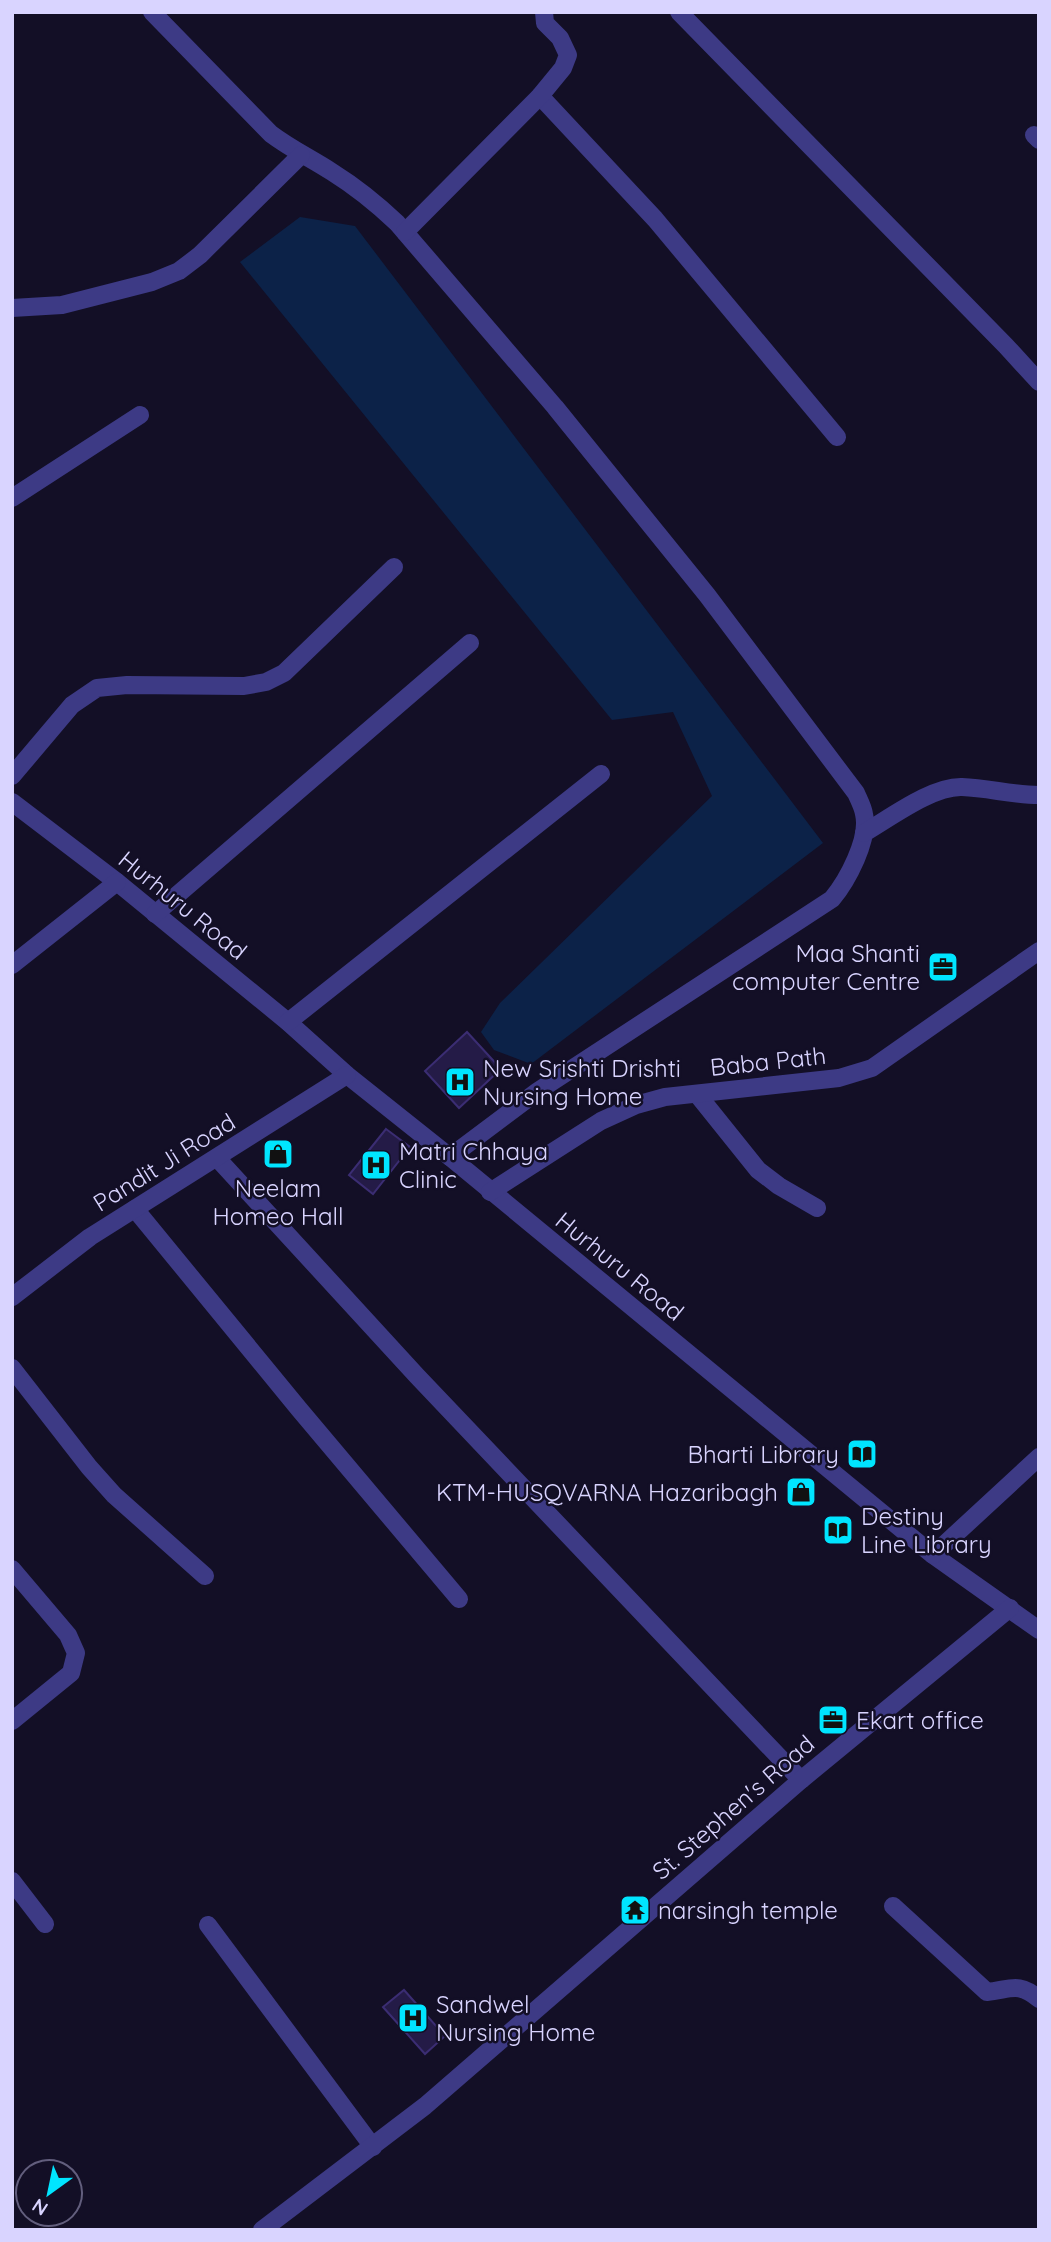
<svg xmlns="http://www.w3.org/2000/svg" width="1051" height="2242" font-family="Quicksand,sans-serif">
  <rect width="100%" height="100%" fill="#130f26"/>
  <polygon fill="#0c2248" points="300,217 355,226 823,843 531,1064 494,1050 481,1032 500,1003 712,796 673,712 612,720 240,262"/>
  <g fill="#241b47" stroke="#3b2d73" stroke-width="2">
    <polygon points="467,1032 501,1069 459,1108 425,1071"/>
    <polygon points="386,1129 410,1147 373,1194 349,1175"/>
    <polygon points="404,1990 445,2036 425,2054 383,2007"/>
  </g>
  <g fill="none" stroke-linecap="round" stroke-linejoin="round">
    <g stroke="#3d3a85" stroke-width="18">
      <path d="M 152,12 L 271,134 C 291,149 312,159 332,172 C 356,187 377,204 397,223 L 555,407 L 707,595 L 856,793 C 859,800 863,807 864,814 C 870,839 847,881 832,899 L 538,1091 L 450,1157"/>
      <polyline points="679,12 1006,346 1039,382"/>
      <polyline points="540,96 655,219 837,437"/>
      <polyline points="1034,135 1039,140"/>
      <polyline points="405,232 540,96 563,68 568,55 560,38 545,23 544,12"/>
      <polyline points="12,308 62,305 152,282 179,271 200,255 301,155"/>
      <polyline points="12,498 140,415"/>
      <polyline points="12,776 72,705 97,688 127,685 244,686 266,682 284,673 394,567"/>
      <polyline points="12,802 117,882 288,1022 347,1075 450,1157 933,1555 1039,1630"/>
      <path d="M 864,833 C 890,818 932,786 962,787 C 989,788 1012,795 1039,795"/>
      <polyline points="155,914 470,643"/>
      <polyline points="12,965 117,882"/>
      <polyline points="288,1022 601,774"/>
      <polyline points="697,1094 758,1170 779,1186 817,1208"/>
      <polyline points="217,1158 417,1376 801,1780"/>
      <polyline points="490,1192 601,1121 636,1105 665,1097 839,1078 872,1068 1039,951"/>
      <polyline points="135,1209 299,1409 459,1599"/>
      <polyline points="12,1297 90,1237 347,1075"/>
      <polyline points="12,1368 89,1467 114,1495 205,1576"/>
      <polyline points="933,1555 1039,1457"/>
      <polyline points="12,1569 68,1635 76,1653 71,1673 12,1721"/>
      <polyline points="12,1881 45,1924"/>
      <path d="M 893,1906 L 987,1992 C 1010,1990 1018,1981 1039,1999"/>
      <polyline points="208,1925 373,2147"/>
      <polyline points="262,2230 425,2106 801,1780 1010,1608"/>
    </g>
  </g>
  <defs>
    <g id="office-square" transform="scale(1.575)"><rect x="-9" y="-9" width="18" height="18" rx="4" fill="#00e5ff" stroke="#130f26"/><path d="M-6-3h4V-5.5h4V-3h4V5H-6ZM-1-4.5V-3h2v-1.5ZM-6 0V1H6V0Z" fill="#111"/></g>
    <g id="hospital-square" transform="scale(1.575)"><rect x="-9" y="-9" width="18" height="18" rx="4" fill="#00e5ff" stroke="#130f26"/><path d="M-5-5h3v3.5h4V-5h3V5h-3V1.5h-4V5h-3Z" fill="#111"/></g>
    <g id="shop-square" transform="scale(1.575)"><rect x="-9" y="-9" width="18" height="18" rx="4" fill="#00e5ff" stroke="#130f26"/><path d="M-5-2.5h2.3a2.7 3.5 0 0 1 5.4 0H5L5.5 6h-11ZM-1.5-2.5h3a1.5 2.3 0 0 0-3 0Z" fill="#111"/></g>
    <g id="library-square" transform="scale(1.575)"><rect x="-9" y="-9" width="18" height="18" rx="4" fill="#00e5ff" stroke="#130f26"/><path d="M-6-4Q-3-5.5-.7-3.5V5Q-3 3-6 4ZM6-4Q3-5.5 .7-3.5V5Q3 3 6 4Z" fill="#111"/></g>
    <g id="temple-square" transform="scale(1.575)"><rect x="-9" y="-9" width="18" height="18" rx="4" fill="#00e5ff" stroke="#130f26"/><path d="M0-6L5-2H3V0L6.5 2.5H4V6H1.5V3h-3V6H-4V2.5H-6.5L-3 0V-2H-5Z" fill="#111"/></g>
  </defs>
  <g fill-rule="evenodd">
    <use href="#office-square" x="943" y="967"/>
    <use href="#hospital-square" x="460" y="1082"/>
    <use href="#shop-square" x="278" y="1154"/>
    <use href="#hospital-square" x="376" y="1165"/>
    <use href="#library-square" x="862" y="1454"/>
    <use href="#shop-square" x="801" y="1492"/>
    <use href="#library-square" x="838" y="1530"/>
    <use href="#office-square" x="833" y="1720"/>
    <use href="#temple-square" x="635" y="1910"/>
    <use href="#hospital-square" x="413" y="2018"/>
  </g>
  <g text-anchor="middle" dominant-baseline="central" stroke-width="5" stroke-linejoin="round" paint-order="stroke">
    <g font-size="24" fill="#d9d4ff" stroke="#130f26">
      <text transform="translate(183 905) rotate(39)">Hurhuru Road</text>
      <text transform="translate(768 1061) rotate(-6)">Baba Path</text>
      <text transform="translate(164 1162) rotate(-32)">Pandit Ji Road</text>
      <text transform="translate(620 1266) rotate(39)">Hurhuru Road</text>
      <text transform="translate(733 1807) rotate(-41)">St. Stephen's Road</text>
    </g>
    <g font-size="24" fill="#d9d4ff" stroke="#130f26" text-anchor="start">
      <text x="920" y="953" text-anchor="end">Maa Shanti<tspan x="920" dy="28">computer Centre</tspan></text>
      <text x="483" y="1068">New Srishti Drishti<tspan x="483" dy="28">Nursing Home</tspan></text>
      <text x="399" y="1151">Matri Chhaya<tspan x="399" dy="28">Clinic</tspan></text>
      <text x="278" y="1188" text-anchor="middle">Neelam<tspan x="278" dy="28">Homeo Hall</tspan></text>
      <text x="839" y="1454" text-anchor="end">Bharti Library</text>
      <text x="778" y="1492" text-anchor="end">KTM-HUSQVARNA Hazaribagh</text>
      <text x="861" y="1516">Destiny<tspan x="861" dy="28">Line Library</tspan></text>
      <text x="856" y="1720">Ekart office</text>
      <text x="658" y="1910">narsingh temple</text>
      <text x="436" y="2004">Sandwel<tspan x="436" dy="28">Nursing Home</tspan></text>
    </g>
  </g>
  <rect width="1051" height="2242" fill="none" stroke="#d9d4ff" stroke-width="28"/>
  <g transform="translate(49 2193) rotate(213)"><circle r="33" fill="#130f26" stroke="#625e7d" stroke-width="2"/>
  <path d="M0-5L12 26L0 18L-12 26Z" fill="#00e5ff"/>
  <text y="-10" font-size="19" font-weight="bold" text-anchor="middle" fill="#d9d4ff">N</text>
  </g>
</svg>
